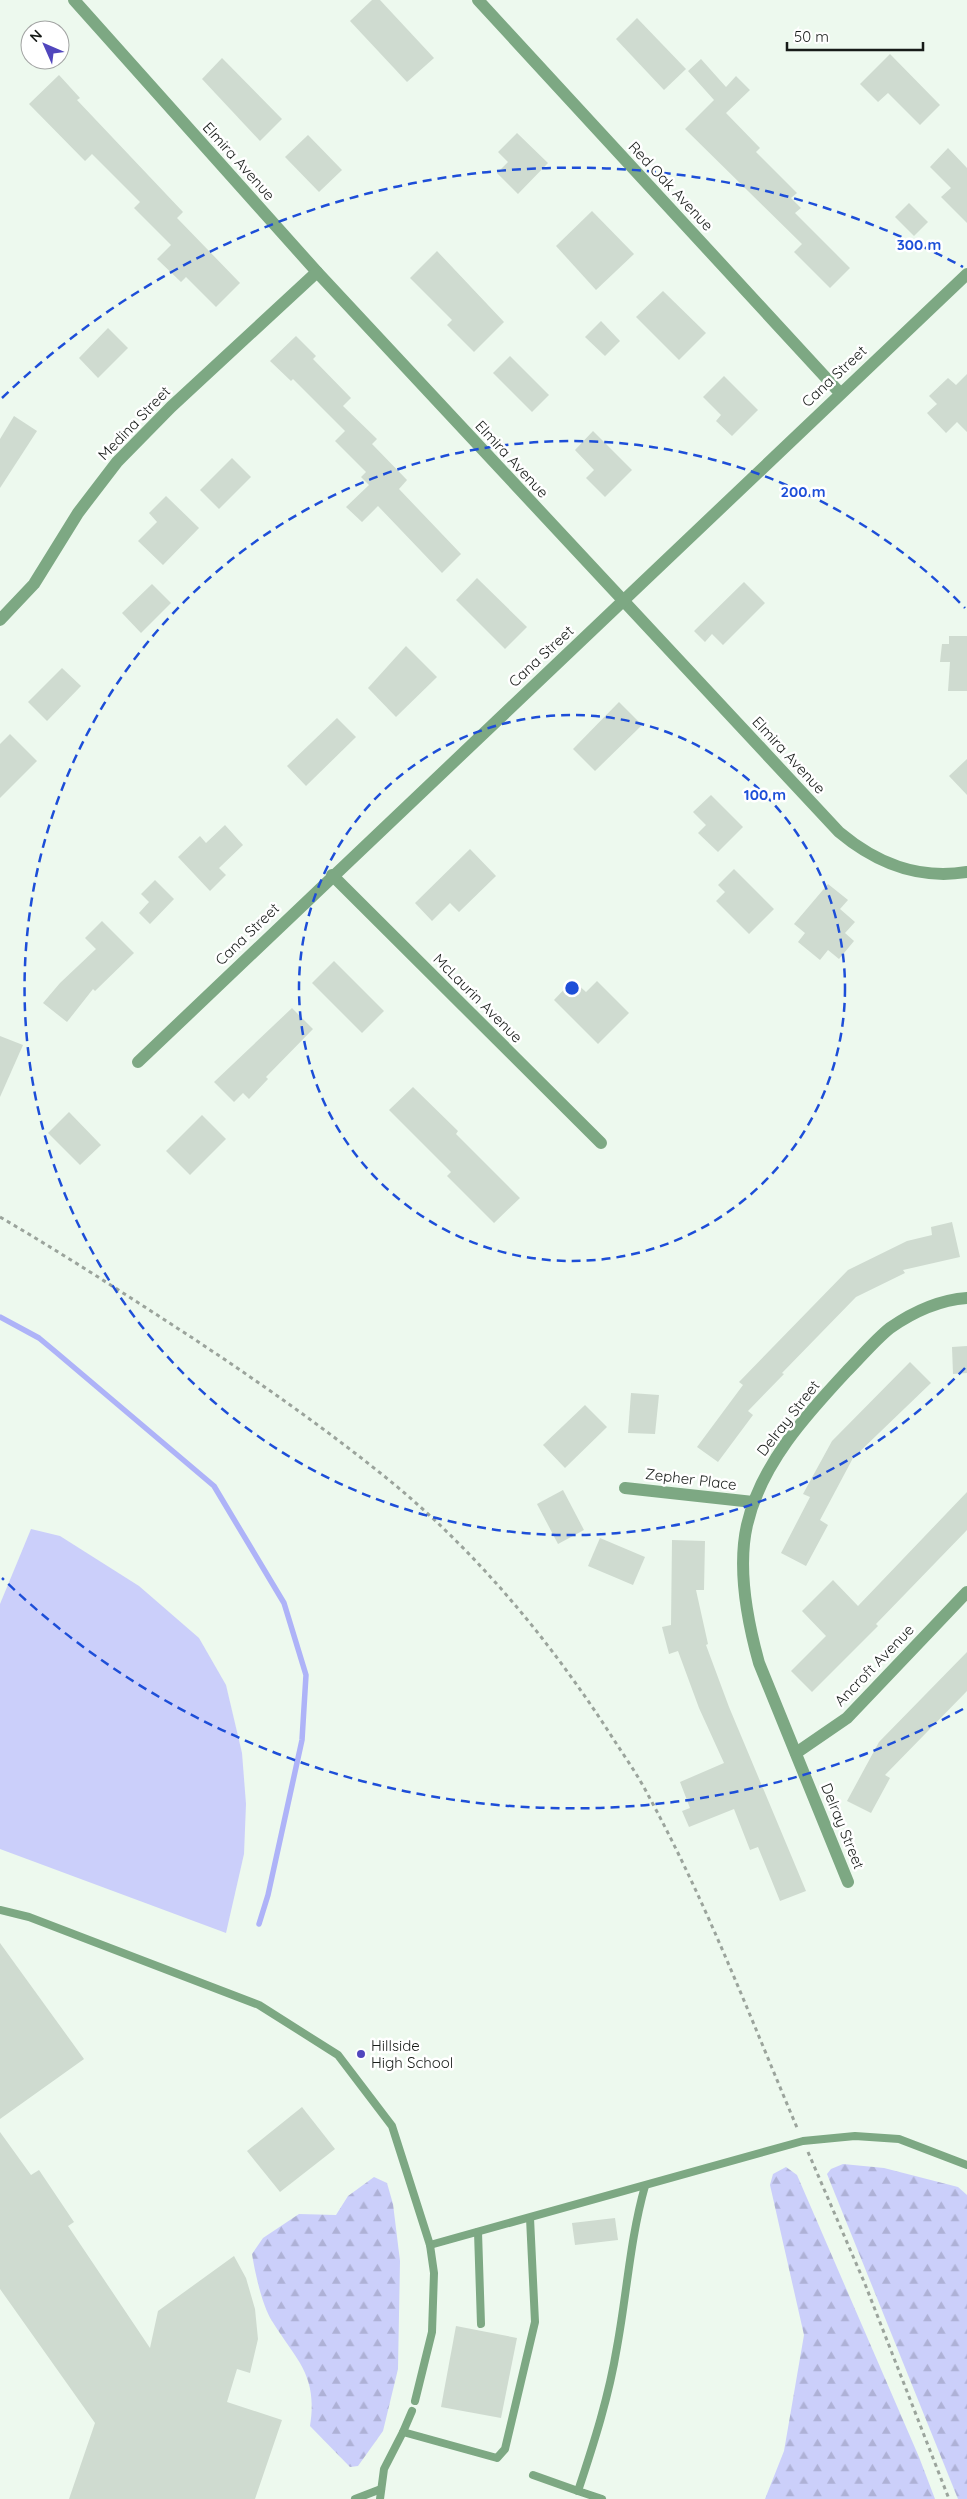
<svg xmlns="http://www.w3.org/2000/svg" width="967" height="2499" font-family="Quicksand,sans-serif">
  <defs>
    <pattern id="forest-firs" width="22" height="20" patternUnits="userSpaceOnUse" patternTransform="scale(1.25)"><rect width="22" height="20" fill="#cbcffa"/><path d="M5 1l3.5 6h-7zM16 11l3.5 6h-7z" fill="#aeb1d6"/></pattern>
  </defs>
  <rect width="100%" height="100%" fill="#edf9ee"/>
  <g fill="url(#forest-firs)">
    <polygon points="843,2164 884,2168 958,2187 967,2195 967,2499 958,2499 827,2174 831,2169"/>
    <polygon points="786,2167 797,2175 919,2457 935,2499 765,2499 784,2451 804,2335 770,2185 773,2174"/>
    <path d="M 374,2177 L 387,2183 L 393,2204 L 400,2261 L 398,2369 L 383,2431 L 358,2466 L 350,2467 L 310,2426 C 318,2375 297,2361 272,2321 C 262,2305 255,2273 252,2254 L 263,2238 L 299,2214 L 336,2215 L 348,2196 Z"/>
  </g>
  <polygon fill="#cbcffa" points="31,1529 60,1536 139,1586 199,1638 226,1685 242,1753 246,1804 244,1854 226,1933 0,1849 0,1604"/>
  <g fill="none" stroke-linecap="round" stroke-linejoin="round">
    <polyline stroke="#aeb3f8" stroke-width="5.5" points="0,1317 39,1338 57,1353 214,1486 284,1603 306,1675 302,1740 268,1895 259,1924"/>
  </g>
  <g fill="#cfdbd0">
    <polygon points="372,0 380,0 434,58 407,82 350,21"/>
    <polygon points="637,18 686,69 664,90 616,39"/>
    <polygon points="890,54 940,105 920,125 888,93 878,102 860,84"/>
    <polygon points="222,58 282,119 260,141 202,79"/>
    <polygon points="701,59 726,87 736,76 750,90 726,113 760,148 756,152 797,193 791,198 801,208 795,213 850,268 830,288 794,252 802,244 685,129 714,100 688,71"/>
    <polygon points="59,75 80,98 77,100 183,212 177,218 240,283 216,307 186,277 181,282 157,259 171,245 134,208 140,202 92,154 85,161 29,104"/>
    <polygon points="517,133 548,163 518,194 497,173 508,162 498,152"/>
    <polygon points="308,135 342,170 319,192 285,157"/>
    <polygon points="948,148 967,168 967,223 941,197 951,188 930,167"/>
    <polygon points="909,203 928,222 914,236 895,217"/>
    <polygon points="592,211 634,254 596,290 556,246"/>
    <polygon points="437,251 504,322 474,352 447,325 452,320 410,278"/>
    <polygon points="663,291 706,333 679,360 636,317"/>
    <polygon points="601,321 620,341 605,356 585,337"/>
    <polygon points="108,328 128,348 98,378 79,358"/>
    <polygon points="296,336 316,356 313,359 351,398 343,406 377,439 372,444 407,480 399,489 461,554 442,573 378,506 362,522 346,507 369,485 361,477 366,472 335,441 345,431 293,379 291,381 270,361"/>
    <polygon points="510,356 549,395 532,412 493,373"/>
    <polygon points="967,374 967,432 957,422 946,433 927,413 937,404 929,396 948,378 956,385"/>
    <polygon points="724,376 758,410 732,436 716,421 721,415 703,397"/>
    <polygon points="14,416 37,431 0,488 0,439"/>
    <polygon points="593,431 632,470 605,497 586,478 594,470 575,450"/>
    <polygon points="232,458 251,477 219,509 200,490"/>
    <polygon points="166,496 199,528 163,565 138,541 157,522 149,513"/>
    <polygon points="477,578 527,627 505,649 456,600"/>
    <polygon points="744,582 765,603 723,645 712,634 705,642 694,631"/>
    <polygon points="152,584 171,603 141,633 122,613"/>
    <polygon points="949,636 967,636 967,691 948,691 950,662 940,662 942,644 949,644"/>
    <polygon points="406,646 437,677 396,717 368,688"/>
    <polygon points="62,668 81,686 47,721 28,702"/>
    <polygon points="619,702 642,725 595,771 573,749"/>
    <polygon points="337,718 356,737 306,786 287,766"/>
    <polygon points="10,734 37,761 0,798 0,744"/>
    <polygon points="967,759 967,795 949,776"/>
    <polygon points="711,795 743,827 718,852 698,833 706,825 693,812"/>
    <polygon points="225,825 243,845 219,868 226,875 210,891 178,857 200,836 206,843"/>
    <polygon points="470,849 496,876 459,912 450,903 432,921 415,903"/>
    <polygon points="734,869 774,909 749,934 716,901 725,892 718,885"/>
    <polygon points="155,880 174,899 150,924 139,913 149,902 141,894"/>
    <polygon points="828,884 848,900 840,909 855,922 845,933 854,941 839,959 828,950 820,960 798,942 805,933 794,924"/>
    <polygon points="102,921 134,953 95,991 93,989 67,1022 43,1003 60,983 96,949 85,938"/>
    <polygon points="334,961 384,1011 362,1033 312,983"/>
    <polygon points="573,980 586,992 597,981 629,1013 598,1044 554,1000"/>
    <polygon points="292,1008 313,1029 266,1077 268,1079 249,1099 243,1093 234,1102 214,1082"/>
    <polygon points="0,1036 23,1045 0,1097"/>
    <polygon points="413,1087 458,1131 456,1134 520,1198 494,1223 447,1176 451,1172 389,1110"/>
    <polygon points="69,1112 101,1145 80,1165 48,1133"/>
    <polygon points="202,1115 226,1139 190,1175 166,1151"/>
    <polygon points="952,1222 960,1257 903,1270 905,1273 856,1297 782,1373 784,1374 748,1411 753,1415 718,1462 697,1447 743,1385 739,1382 848,1270 907,1241 932,1235 931,1227"/>
    <polygon points="967,1346 967,1373 953,1374 952,1347"/>
    <polygon points="910,1362 931,1383 853,1458 820,1520 828,1525 806,1566 781,1553 810,1497 803,1494 832,1441"/>
    <polygon points="631,1393 659,1395 655,1434 628,1433"/>
    <polygon points="585,1405 607,1427 565,1468 543,1445"/>
    <polygon points="563,1490 584,1530 558,1544 537,1504"/>
    <polygon points="967,1492 967,1530 876,1624 878,1626 812,1692 791,1671 826,1636 802,1611 833,1580 858,1606"/>
    <polygon points="600,1538 645,1557 633,1585 588,1566"/>
    <polygon points="672,1540 705,1541 704,1590 696,1590 708,1644 706,1645 729,1707 806,1891 780,1901 758,1847 750,1850 734,1809 689,1827 682,1811 690,1808 680,1782 724,1763 699,1708 678,1651 669,1654 662,1627 671,1625"/>
    <polygon points="967,1652 967,1691 885,1775 890,1778 871,1813 847,1801 879,1742"/>
    <polygon points="0,1943 84,2059 0,2119"/>
    <polygon points="302,2107 335,2149 280,2192 247,2151"/>
    <polygon points="0,2132 31,2175 39,2170 74,2222 68,2226 150,2348 158,2311 234,2256 246,2278 255,2309 258,2339 250,2373 237,2369 227,2402 282,2420 255,2499 69,2499 95,2423 0,2289"/>
    <polygon points="615,2218 618,2240 575,2245 572,2223"/>
    <polygon points="456,2326 517,2338 501,2418 441,2407"/>
  </g>
  <g fill="none" stroke-linecap="round" stroke-linejoin="round">
    <g stroke="#9ba49c" stroke-width="3" stroke-dasharray="4 4" stroke-linecap="butt">
      <path d="M 0,1217 C 65,1255 128,1296 191,1337 C 259,1382 326,1429 389,1480 C 478,1553 552,1643 614,1740 C 625,1757 637,1774 647,1793 C 706,1901 750,2017 798,2130"/>
      <polyline points="808,2152 865,2284 949,2499"/>
    </g>
    <g stroke="#7da883" stroke-width="8">
      <polyline points="0,1910 29,1917 259,2005 338,2055 392,2126 430,2245 434,2273 432,2332 415,2401"/>
      <polyline points="478,2232 481,2324"/>
      <polyline points="430,2245 803,2141 855,2136 899,2139 967,2165"/>
      <polyline points="403,2432 412,2411"/>
      <polyline points="533,2475 578,2491"/>
      <polyline points="355,2499 381,2489"/>
      <polyline points="380,2499 384,2469 403,2432 497,2458 505,2449 535,2322 530,2218"/>
      <path d="M 602,2499 L 578,2491 C 594,2443 609,2396 617,2347 C 627,2293 630,2239 645,2186"/>
    </g>
    <g stroke="#7da883" stroke-width="12">
      <path d="M 74,0 L 317,272 L 839,832 C 876,863 917,880 967,872"/>
      <polyline points="478,0 840,393"/>
      <polyline points="0,620 34,584 78,513 117,462 171,407 317,272"/>
      <polyline points="332,875 601,1143"/>
      <polyline points="138,1062 967,274"/>
      <polyline points="625,1488 753,1502"/>
      <polyline points="796,1753 847,1718 967,1592"/>
      <path d="M 848,1882 L 759,1663 C 747,1620 737,1569 747,1525 C 761,1464 806,1415 847,1371 C 861,1357 875,1340 890,1328 C 913,1312 939,1300 967,1298"/>
    </g>
  </g>
  <g fill="none" stroke="#1d4ed8" stroke-width="2.5" stroke-dasharray="9 6">
    <circle cx="572" cy="988" r="273"/>
    <path d="M965 1368A547 547 0 1 1 965 608"/>
    <path d="M963 1709A820 820 0 0 1 2 1578M2 398A820 820 0 0 1 963 267"/>
  </g>
  <circle fill="#5046bd" stroke="#fff" stroke-width="2" cx="361" cy="2054" r="5"/>
  <g text-anchor="middle" dominant-baseline="central" stroke-width="5" stroke-linejoin="round" paint-order="stroke">
    <g font-size="15" fill="#171b18" stroke="#fff">
      <text transform="translate(239 161) rotate(48)">Elmira Avenue</text>
      <text transform="translate(671 186) rotate(47)">Red Oak Avenue</text>
      <text transform="translate(834 376) rotate(-43)">Cana Street</text>
      <text transform="translate(134 423) rotate(-46)">Medina Street</text>
      <text transform="translate(512 459) rotate(47)">Elmira Avenue</text>
      <text transform="translate(541 656) rotate(-43)">Cana Street</text>
      <text transform="translate(789 755) rotate(47)">Elmira Avenue</text>
      <text transform="translate(247 934) rotate(-44)">Cana Street</text>
      <text transform="translate(478 998) rotate(45)">McLaurin Avenue</text>
      <text transform="translate(788 1418) rotate(-52)">Delray Street</text>
      <text transform="translate(691 1479) rotate(7)">Zepher Place</text>
      <text transform="translate(874 1665) rotate(-46)">Ancroft Avenue</text>
      <text transform="translate(843 1826) rotate(68)">Delray Street</text>
    </g>
    <g font-size="15" fill="#171b18" stroke="#fff" text-anchor="start">
      <text x="371" y="2045">Hillside<tspan x="371" dy="17">High School</tspan></text>
    </g>
  </g>
  <circle cx="572" cy="988" r="8" fill="#1d4ed8" stroke="#fff" stroke-width="2.5"/>
  <g font-size="15" text-anchor="middle" font-weight="bold" fill="#1d4ed8" stroke="#fff" stroke-width="5" stroke-linejoin="round" paint-order="stroke">
    <text x="919" y="250">300 m</text>
    <text x="803" y="497">200 m</text>
    <text x="765" y="800">100 m</text>
  </g>
  <g transform="translate(45 45) rotate(315)"><circle r="24" fill="#ffffff" stroke="#a2a4a3"/>
  <path d="M0-4L9 19L0 12L-9 19Z" fill="#5046bd"/>
  <text y="-8" font-size="14" font-weight="bold" text-anchor="middle" fill="#171b18">N</text>
  </g>
  <path d="M787 42v8h136v-8" fill="none" stroke="#171b18" stroke-width="2.5"/>
  <text x="794" y="42" font-size="15" fill="#171b18" stroke="#ffffff" stroke-width="4" paint-order="stroke">50 m</text>
</svg>
